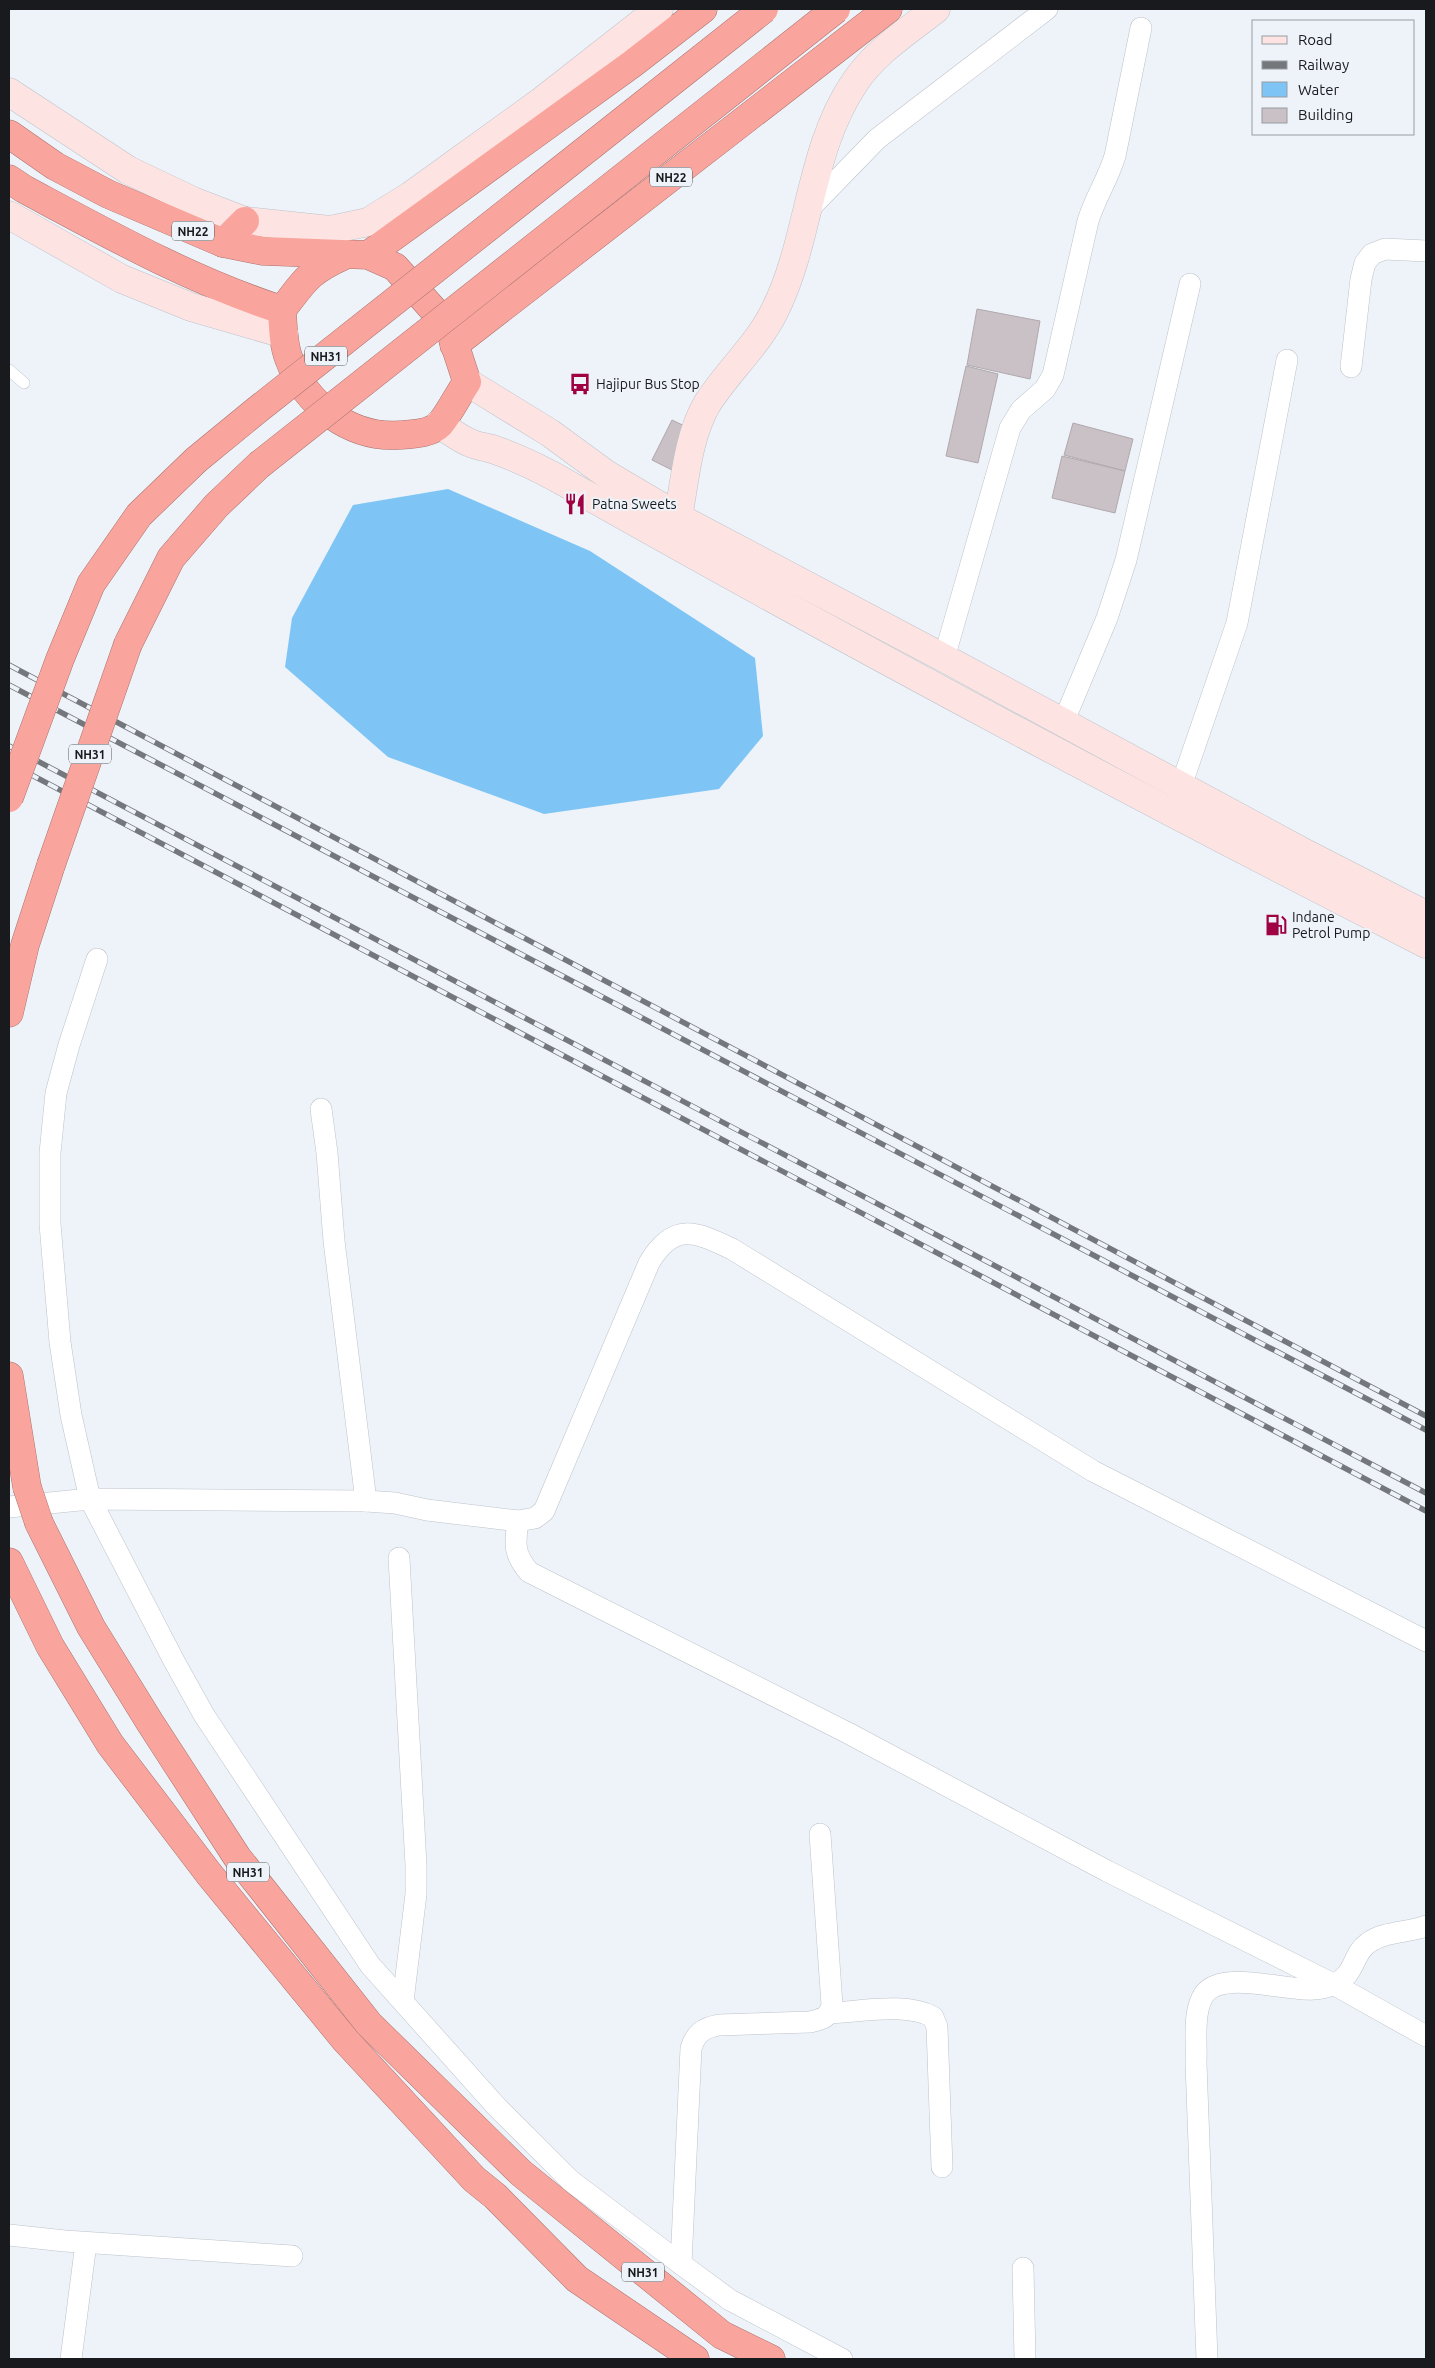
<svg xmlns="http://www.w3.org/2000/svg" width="1435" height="2368" font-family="Ubuntu,sans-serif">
  <rect width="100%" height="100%" fill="#eef3fa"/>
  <polygon fill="#7ec5f5" points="448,489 590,551 755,658 763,736 719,789 544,814 388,757 285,667 292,618 353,505"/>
  <g fill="#c9c1c6" stroke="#b0a8ad">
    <polygon points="977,309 1040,321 1030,379 967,365"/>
    <polygon points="966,366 998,374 978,463 946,456"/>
    <polygon points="672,420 691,429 672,470 652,460"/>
    <polygon points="1073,423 1133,439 1125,471 1064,455"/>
    <polygon points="1062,456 1125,471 1115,513 1052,498"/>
  </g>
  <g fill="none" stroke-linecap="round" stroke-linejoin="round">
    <g stroke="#bdc3ca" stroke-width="12">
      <polyline id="lane" points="9,370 24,383"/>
    </g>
    <g stroke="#bdc3ca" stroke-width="22">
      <g id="street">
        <polyline points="809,209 877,139 1047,9"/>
        <polyline points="1351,367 1361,279 1365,263 1372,254 1385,249 1426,251"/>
        <path d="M 944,658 L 1010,428 L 1021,410 L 1045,389 L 1053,375 L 1088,221 C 1095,198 1108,179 1115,156 L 1141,28"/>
        <polyline points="1063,723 1107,618 1126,560 1190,284"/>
        <polyline points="1181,786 1237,623 1287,360"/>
        <polyline points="97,959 69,1045 56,1093 50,1153 50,1224 60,1342 71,1415 90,1499 174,1661 204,1715 370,1965 496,2106 571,2181 681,2264 730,2300 842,2359"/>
        <polyline points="321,1109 327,1153 334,1241 366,1501"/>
        <path d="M 9,1507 L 90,1499 L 366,1501 L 395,1503 L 427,1510 L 518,1521 L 535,1518 L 544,1511 L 649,1263 C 673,1222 695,1231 732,1249 L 1093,1471 L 1426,1641"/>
        <path d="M 518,1521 C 515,1544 513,1553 529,1572 L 848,1733 L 1107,1871 L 1333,1984 L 1426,2036"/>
        <polyline points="399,1558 416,1865 416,1894 403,2001"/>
        <path d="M 830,2013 C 860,2012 906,2002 933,2017 L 937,2027 L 942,2167"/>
        <polyline points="9,2235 65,2241 292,2256"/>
        <path d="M 681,2264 L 691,2048 C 696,2033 703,2028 719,2025 L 810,2022 C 822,2019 829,2018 832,2005 L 820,1834"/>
        <polyline points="1023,2268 1025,2359"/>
        <polyline points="71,2359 86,2243"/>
        <path d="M 1207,2359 L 1196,2063 C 1197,2043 1193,2016 1202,1998 C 1216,1967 1286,1992 1313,1989 C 1319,1989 1327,1987 1332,1985 C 1357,1975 1351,1955 1368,1943 C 1384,1931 1408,1933 1426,1926"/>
      </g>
    </g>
    <g stroke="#bdc3ca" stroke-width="29">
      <g id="secondary">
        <polyline points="9,92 128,170 193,201 245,221 330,230 368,222 410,196 543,100 659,9"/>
        <polyline points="9,215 122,279 191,307 284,334"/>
        <polyline points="467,382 550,433 606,474 689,523 944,658 1303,852 1426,915"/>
        <path d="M 439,424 C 450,431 461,440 473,444 C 480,447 488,447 495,450 C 521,459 547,472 571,486 C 852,645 1138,797 1426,944"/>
        <path d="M 678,517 C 685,481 688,436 707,404 C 727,372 757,346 774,312 C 811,239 808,151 855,82 C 875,52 908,31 936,9"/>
      </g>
    </g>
    <g stroke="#aa7470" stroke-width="29">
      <g id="highway">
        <path d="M 9,134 L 55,166 L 108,194 L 223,243 L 263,251 L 368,255 L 395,267 L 449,327 L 467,382 C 458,395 450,412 440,424 C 430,434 413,434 400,435 C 351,439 305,404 289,359 C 283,344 283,326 282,310 C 305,280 308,272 343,256"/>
        <path d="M 9,179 L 24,189 C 108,234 192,281 282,310"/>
        <polyline points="223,243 245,221"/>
        <polyline points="368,255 632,64 703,9"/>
        <polyline points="454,345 888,9"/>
        <polyline points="128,644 171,558 216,506 259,465"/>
        <polyline points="9,1013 25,945 51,865"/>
        <polyline points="9,1376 27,1487"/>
        <polyline points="39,1523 91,1627 149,1721 237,1857 369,2024 521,2173 722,2335 771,2359"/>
        <polyline points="9,1562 50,1646 110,1744 209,1874 346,2041 474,2179 495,2196 577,2279 695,2359"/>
      </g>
    </g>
    <use href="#lane" stroke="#fff" stroke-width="11"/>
    <use href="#street" stroke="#fff" stroke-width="21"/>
    <use href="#secondary" stroke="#fde4e2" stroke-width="28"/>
    <use href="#highway" stroke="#f9a59d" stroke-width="28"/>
    <g stroke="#74787c" stroke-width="5.5">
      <g id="rail">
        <polyline points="9,665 1426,1416"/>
        <polyline points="9,685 1426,1430"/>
        <polyline points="9,746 1426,1493"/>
        <polyline points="9,763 1426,1511"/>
      </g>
    </g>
    <use href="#rail" stroke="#eef3fa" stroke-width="4" stroke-dasharray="11" stroke-linecap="butt"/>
    <g stroke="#aa7470" stroke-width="29" stroke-linecap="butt">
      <g id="highway-bridge">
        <polyline points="259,465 836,9"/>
        <polyline points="9,798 60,659 91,584 139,515 196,460 257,410 764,9"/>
        <polyline points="51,865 128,644"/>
        <polyline points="27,1487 39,1523"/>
      </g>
    </g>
    <use href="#highway-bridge" stroke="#f9a59d" stroke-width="28"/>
  </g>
  <defs>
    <g id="bus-bare" transform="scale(1.725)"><path d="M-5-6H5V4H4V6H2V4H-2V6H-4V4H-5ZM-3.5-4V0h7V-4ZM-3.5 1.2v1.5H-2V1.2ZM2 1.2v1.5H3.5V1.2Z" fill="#9f0142" stroke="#eef3fa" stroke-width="2.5" paint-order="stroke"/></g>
    <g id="restaurant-bare" transform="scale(1.725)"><path d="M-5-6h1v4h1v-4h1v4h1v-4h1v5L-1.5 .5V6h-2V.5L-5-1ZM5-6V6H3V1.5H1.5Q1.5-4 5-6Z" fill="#9f0142" stroke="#eef3fa" stroke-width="2.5" paint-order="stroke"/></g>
    <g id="fuel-bare" transform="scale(1.725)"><path d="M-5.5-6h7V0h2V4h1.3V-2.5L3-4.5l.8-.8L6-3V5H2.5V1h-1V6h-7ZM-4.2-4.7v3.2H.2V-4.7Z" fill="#9f0142" stroke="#eef3fa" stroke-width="2.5" paint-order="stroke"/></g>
  </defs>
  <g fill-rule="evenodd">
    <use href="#bus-bare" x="580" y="384"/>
    <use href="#restaurant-bare" x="575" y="504"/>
    <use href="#fuel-bare" x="1276" y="925"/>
  </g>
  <g text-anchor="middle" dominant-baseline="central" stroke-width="4" stroke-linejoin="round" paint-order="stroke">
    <g fill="#eef3fa" stroke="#585b5f" stroke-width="1">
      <rect x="650" y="167.5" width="42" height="19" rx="4"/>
      <rect x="172" y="221.5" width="42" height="19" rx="4"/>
      <rect x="305" y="346.5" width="42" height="19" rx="4"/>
      <rect x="69" y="744.5" width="42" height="19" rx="4"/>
      <rect x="227" y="1862.5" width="42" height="19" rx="4"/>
      <rect x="622" y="2262.5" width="42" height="19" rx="4"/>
    </g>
    <g font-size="12" font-weight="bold" fill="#181a1d">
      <text x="671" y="177">NH22</text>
      <text x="193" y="231">NH22</text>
      <text x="326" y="356">NH31</text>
      <text x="90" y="754">NH31</text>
      <text x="248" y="1872">NH31</text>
      <text x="643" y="2272">NH31</text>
    </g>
    <g font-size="14" fill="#181a1d" stroke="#eef3fa" text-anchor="start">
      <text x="596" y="384">Hajipur Bus Stop</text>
      <text x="592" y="504">Patna Sweets</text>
      <text x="1292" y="917">Indane<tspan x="1292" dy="16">Petrol Pump</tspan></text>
    </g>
  </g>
  <rect width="1435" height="2368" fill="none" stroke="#181a1d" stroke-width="20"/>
  <rect x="1252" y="20" width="162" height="115" fill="#eef3fa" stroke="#989ca2"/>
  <rect x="1262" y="36" width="25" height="8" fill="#fde4e2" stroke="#989ca2"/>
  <text x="1298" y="45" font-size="15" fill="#181a1d">Road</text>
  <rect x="1262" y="61" width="25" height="8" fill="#74787c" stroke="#989ca2"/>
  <text x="1298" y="70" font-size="15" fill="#181a1d">Railway</text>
  <rect x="1262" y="82" width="25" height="15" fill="#7ec5f5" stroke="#989ca2"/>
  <text x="1298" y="95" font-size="15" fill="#181a1d">Water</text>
  <rect x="1262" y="108" width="25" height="15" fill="#c9c1c6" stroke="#989ca2"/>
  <text x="1298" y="120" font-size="15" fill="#181a1d">Building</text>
</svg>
